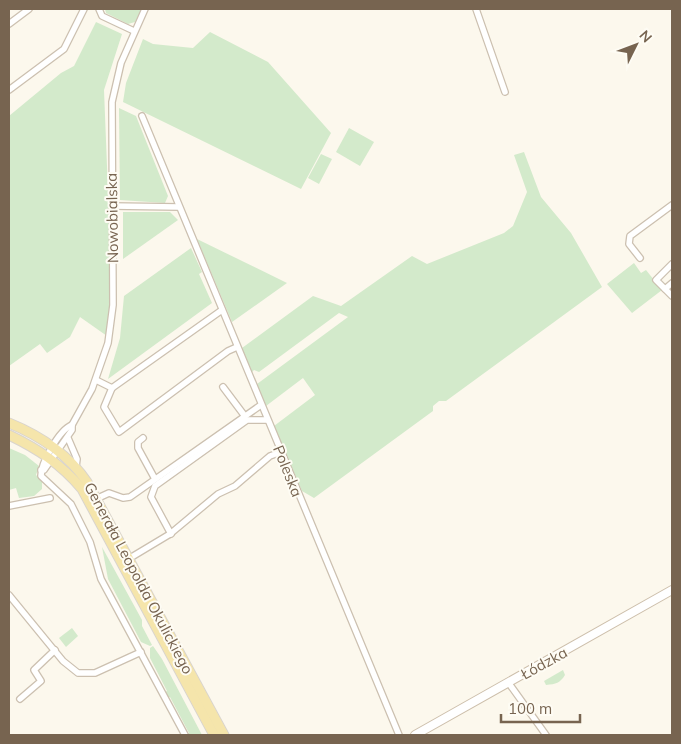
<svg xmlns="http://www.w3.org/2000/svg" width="681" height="744" font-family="Mulish,sans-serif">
  <rect width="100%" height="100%" fill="#fcf8ed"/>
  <g fill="#d3eacb">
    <polygon points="105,9 142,9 135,22 128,24 106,13"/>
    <polygon points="96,22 122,34 104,90 113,318 107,336 80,317 70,337 47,353 40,344 9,366 9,116 61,73 74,66"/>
    <polygon points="210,32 268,62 331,133 301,189 123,102 126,83 143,39 153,44 193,48"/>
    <polygon points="119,108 136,116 168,196 165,203 120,200"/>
    <polygon points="349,128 374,142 360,166 336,152"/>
    <polygon points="524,152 541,197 571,233 602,287 446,401 439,401 433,406 433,411 314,498 302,491 274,426 315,395 303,378 266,406 257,384 348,317 339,313 259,372 254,370 252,372 242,348 313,296 341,306 412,256 427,264 504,233 513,226 527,192 514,155"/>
    <polygon points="321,154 332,159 319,184 308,178"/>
    <polygon points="123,212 170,212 178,220 123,259"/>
    <polygon points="197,239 287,283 232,322"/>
    <polygon points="191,248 202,272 199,274 212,303 108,379 120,338 124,296"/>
    <polygon points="634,263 641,273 646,270 662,290 632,313 607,284"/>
    <polygon points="9,448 25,455 39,466 36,475 42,481 42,489 34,496 19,498 16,488 9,490"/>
    <polygon points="102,547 142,620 142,626 152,645 150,646 141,642 108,579"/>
    <polygon points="72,628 78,636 66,647 59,638"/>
    <polygon points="153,646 162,659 202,735 186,735 189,733 170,697 167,698 164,693 167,691 150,658 150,648"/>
    <path d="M 563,670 L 565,675 C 560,683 556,684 546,685 L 544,681 Z"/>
  </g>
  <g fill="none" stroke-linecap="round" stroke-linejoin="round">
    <g stroke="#ccc0b0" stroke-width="8">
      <g id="street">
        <polyline points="99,9 102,16 134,31"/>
        <polyline points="476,9 505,92"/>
        <polyline points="9,24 29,9"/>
        <polyline points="9,90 64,49 84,9"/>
        <polyline points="142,116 399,735"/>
        <polyline points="112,206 179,207"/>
        <polyline points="640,258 629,244 630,236 672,205"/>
        <polyline points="672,264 656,280 672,296"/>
        <polyline points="665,289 672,283"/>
        <polyline points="96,380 112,388 222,310"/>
        <polyline points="223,387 244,415"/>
        <polyline points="112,388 104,407 119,432 228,351 237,347"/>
        <path d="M 72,425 C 59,430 41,463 41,476 L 71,504 L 90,542 L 101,579 L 185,735"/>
        <polyline points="68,438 77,459 76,467"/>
        <polyline points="143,438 138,442 138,448 155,479"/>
        <polyline points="41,470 44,470 72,430 72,425 92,389 108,343 113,305 112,102 121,63 145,9"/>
        <polyline points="98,498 109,493 123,498 130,497 261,405"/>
        <polyline points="9,506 50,498"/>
        <polyline points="171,534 151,497 155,486 247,420 267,420"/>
        <polyline points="130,558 170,534 218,494 235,486 270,456 281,452"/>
        <polyline points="9,595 63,661 78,673 95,673 141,652"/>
        <polyline points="508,682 546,735"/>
        <polyline points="20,699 41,681 34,670 55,650"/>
      </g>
    </g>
    <g stroke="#cdbfab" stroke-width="10">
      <polyline id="secondary" points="415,735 672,590"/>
    </g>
    <g stroke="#d9d4ce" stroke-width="11">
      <g id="primary">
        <path d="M 9,423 C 41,436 68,454 87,482 L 224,735"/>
        <path d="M 9,435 C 38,449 61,464 82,489 L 214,735"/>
      </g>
    </g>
    <use href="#street" stroke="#fff" stroke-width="5.5"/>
    <use href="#secondary" stroke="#fff" stroke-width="8"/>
    <use href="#primary" stroke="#f5e5ab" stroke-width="9"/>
  </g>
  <g text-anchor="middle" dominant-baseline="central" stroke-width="4" stroke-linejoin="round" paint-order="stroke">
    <g font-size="15" fill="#776450" stroke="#fefcf4">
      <text transform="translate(112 218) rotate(-91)">Nowobialska</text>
      <text transform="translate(288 471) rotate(68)">Poleska</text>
      <text transform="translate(139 578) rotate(62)">Generała Leopolda Okulickiego</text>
      <text transform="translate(544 663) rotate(-29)">Łódzka</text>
    </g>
  </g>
  <rect width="681" height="744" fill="none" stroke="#776450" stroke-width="20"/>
  <g transform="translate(636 45) rotate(48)" stroke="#fefcf4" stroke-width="4" paint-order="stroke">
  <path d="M0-4L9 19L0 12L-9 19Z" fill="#776450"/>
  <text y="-8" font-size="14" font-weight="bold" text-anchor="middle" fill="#776450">N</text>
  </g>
  <path d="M501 714v8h79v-8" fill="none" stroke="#776450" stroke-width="2.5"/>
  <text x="508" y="714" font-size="15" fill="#776450" stroke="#fefcf4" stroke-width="4" paint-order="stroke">100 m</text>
</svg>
